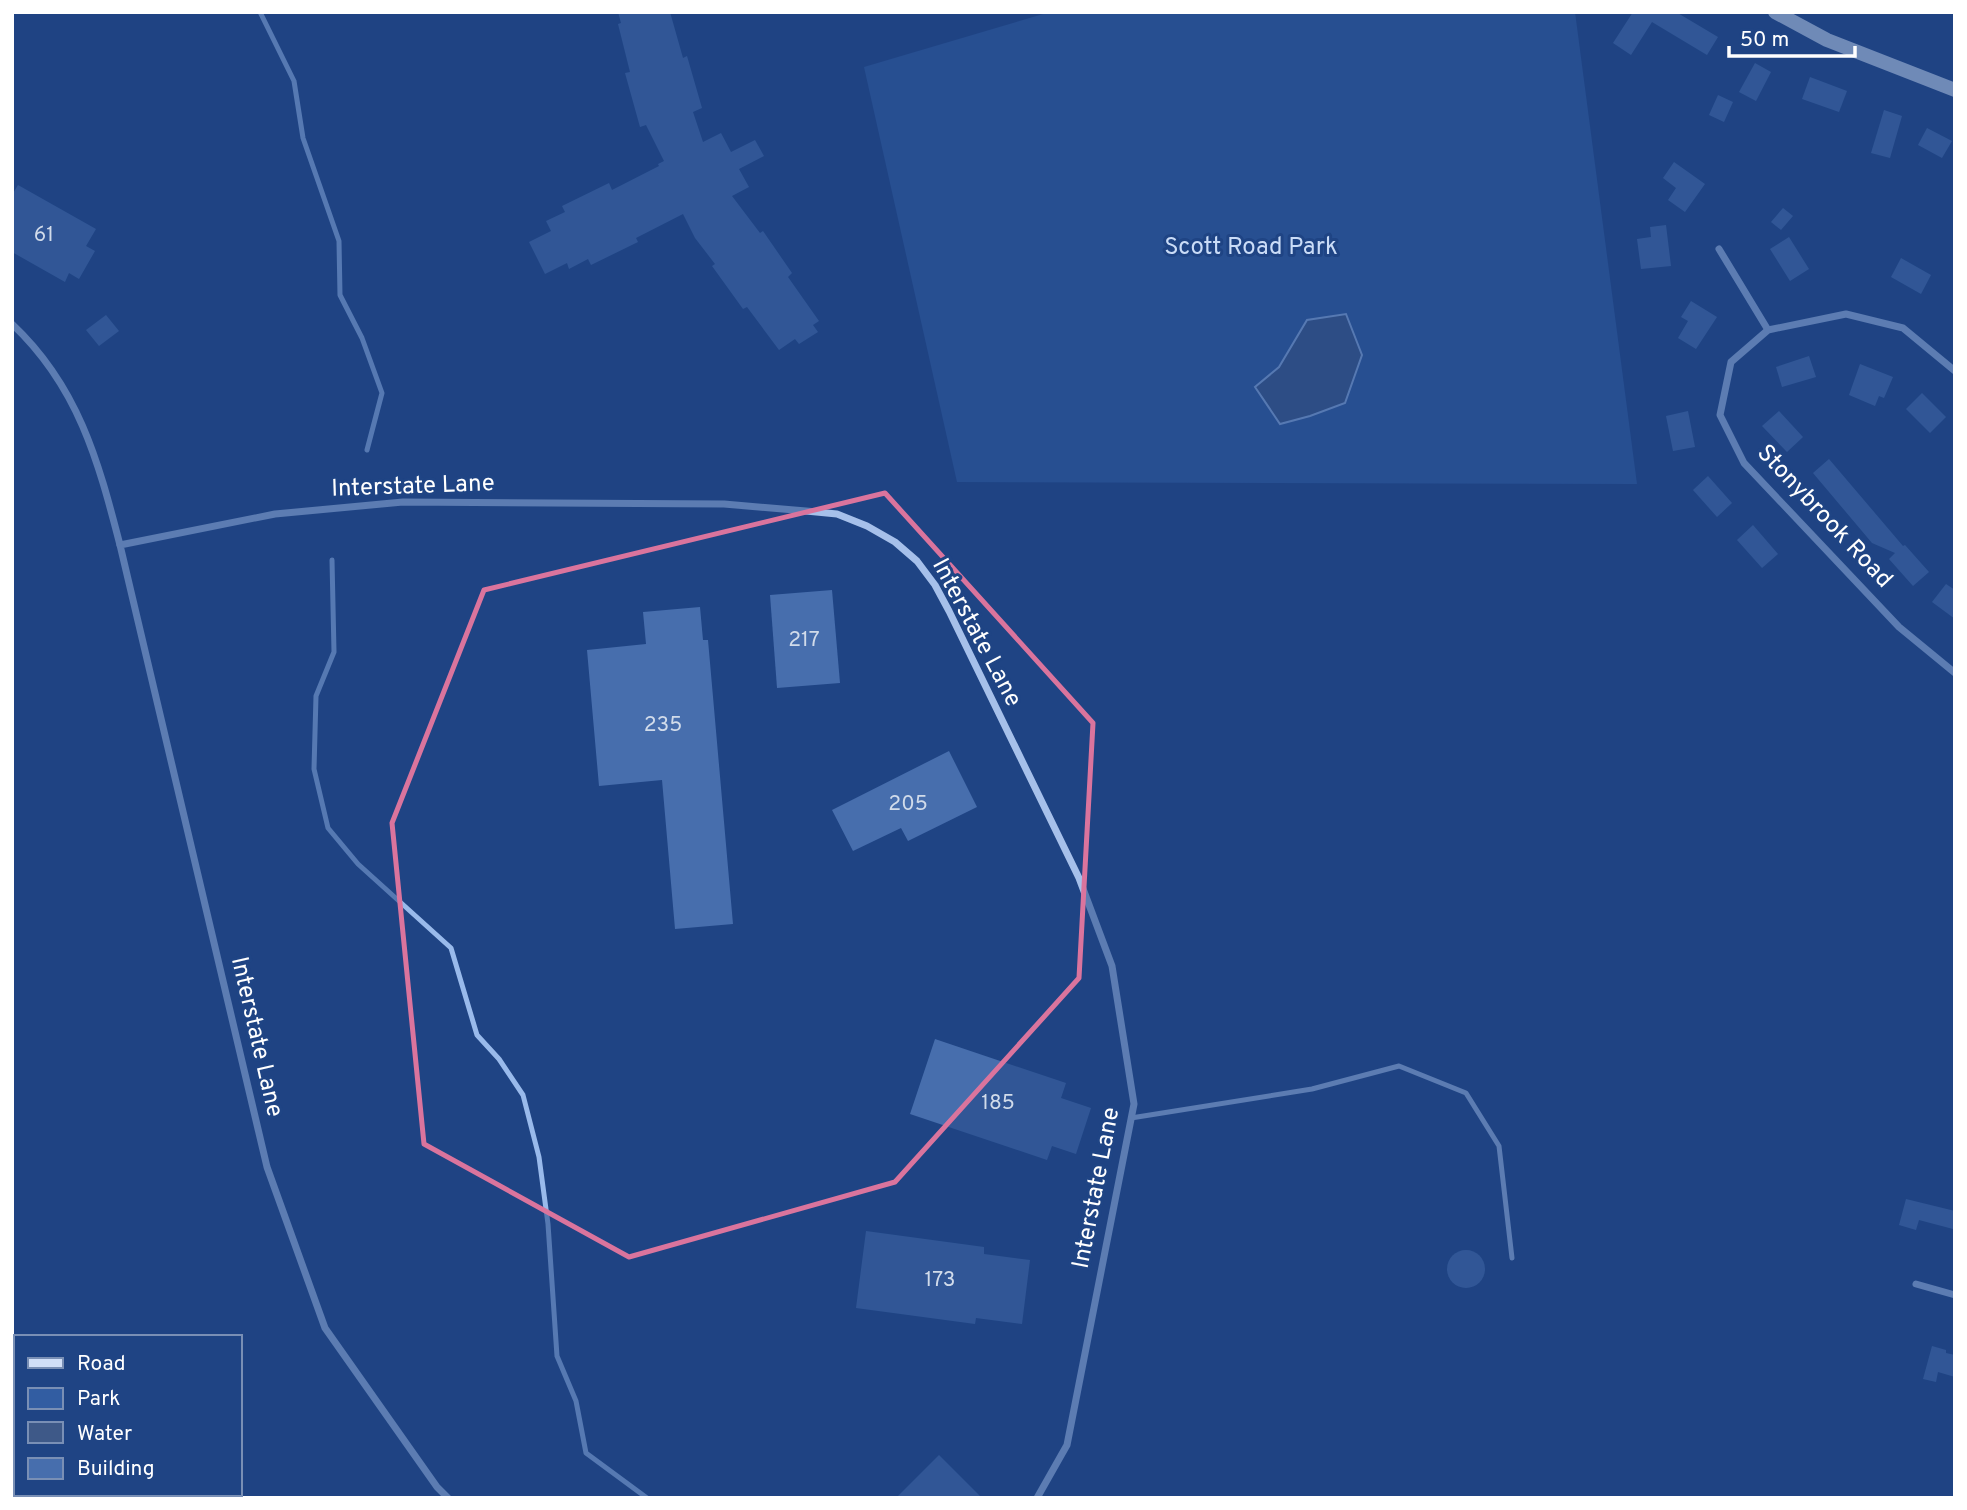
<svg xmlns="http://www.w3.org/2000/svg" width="1967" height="1510" font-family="Overpass,sans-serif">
  <rect width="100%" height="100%" fill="#1f4484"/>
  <polygon fill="#325da2" points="1050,12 1575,12 1637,484 957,482 864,67"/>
  <polygon fill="#3e5988" stroke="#99baeb" stroke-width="2" points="1346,314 1362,355 1345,403 1310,416 1280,424 1255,387 1279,367 1307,320"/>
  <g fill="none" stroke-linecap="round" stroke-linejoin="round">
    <g stroke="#99baeb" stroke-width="5">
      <polyline points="260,12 294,81 303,138 339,241 340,295 362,338 382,393 367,450"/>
      <polyline points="332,560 334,652 316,696 314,769 328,828 358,864 451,948 477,1035 499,1059 523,1095 539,1157 548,1224 557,1356 576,1401 586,1453 647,1498"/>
    </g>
  </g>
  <g fill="#476ead">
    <polygon points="618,12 670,12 683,58 687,56 702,108 693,112 703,142 721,133 731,152 755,140 764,156 739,169 749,187 732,196 760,233 763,231 792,273 788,277 819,321 813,325 818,332 799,344 795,339 779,350 747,307 743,309 712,266 715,264 695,238 683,214 636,238 638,242 591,265 588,259 569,269 567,263 545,274 529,242 551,231 546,221 565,212 562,206 609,183 612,190 659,166 658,164 664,161 646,125 640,127 625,73 630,72 618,24 621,23"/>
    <polygon points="1633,12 1676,12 1718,37 1707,55 1652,22 1631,55 1613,43"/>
    <polygon points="1755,63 1771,72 1756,101 1739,92"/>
    <polygon points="1810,77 1847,91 1839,112 1802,99"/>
    <polygon points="1718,95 1733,102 1724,122 1709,115"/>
    <polygon points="1884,110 1902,116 1890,158 1871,153"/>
    <polygon points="1927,128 1952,141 1942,158 1918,145"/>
    <polygon points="1674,162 1705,184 1685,212 1668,200 1676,188 1663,178"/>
    <polygon points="18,185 96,229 86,246 95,251 79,279 69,273 65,282 12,252 12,195"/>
    <polygon points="1783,208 1793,216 1781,230 1771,222"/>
    <polygon points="1666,225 1671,266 1641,269 1637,239 1651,237 1650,227"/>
    <polygon points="1789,237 1809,269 1790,281 1770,249"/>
    <polygon points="1901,258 1931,275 1921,294 1891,277"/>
    <polygon points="1691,301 1717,317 1696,349 1678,338 1688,321 1681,317"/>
    <polygon points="106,315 119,331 99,346 86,330"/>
    <polygon points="1809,356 1816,377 1782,387 1776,367"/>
    <polygon points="1860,364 1893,377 1884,398 1879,396 1875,406 1849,395"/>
    <polygon points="1922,393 1946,417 1930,433 1906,409"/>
    <polygon points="1688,411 1695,447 1673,451 1666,416"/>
    <polygon points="1779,411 1803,437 1787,452 1762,426"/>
    <polygon points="1829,459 1903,546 1905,545 1929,572 1913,586 1889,559 1895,553 1872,543 1813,473"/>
    <polygon points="1708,476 1732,503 1717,517 1693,490"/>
    <polygon points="1753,525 1778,554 1762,568 1737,540"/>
    <polygon points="1946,584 1955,590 1955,619 1932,602"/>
    <polygon points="832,590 840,683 777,688 770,595"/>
    <polygon points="700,607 703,640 708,640 733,924 675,929 662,780 599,786 587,650 646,644 643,612"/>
    <polygon points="949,751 977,807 908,841 901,828 853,851 832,810"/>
    <polygon points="935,1039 1066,1083 1061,1098 1091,1108 1076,1154 1052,1146 1047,1160 910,1114"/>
    <polygon points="1906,1199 1955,1211 1953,1229 1919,1220 1916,1230 1899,1225"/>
    <polygon points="866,1231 984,1247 984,1254 1030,1260 1022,1324 976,1318 975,1324 856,1308"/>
    <circle cx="1466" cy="1269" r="19"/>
    <polygon points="1932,1346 1946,1350 1946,1353 1955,1355 1955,1377 1938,1372 1936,1382 1923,1379"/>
    <polygon points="939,1455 982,1498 896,1498"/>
  </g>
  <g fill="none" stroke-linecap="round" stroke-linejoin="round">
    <polyline stroke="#a6c0ea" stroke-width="5" points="1131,1118 1312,1089 1399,1066 1466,1093 1499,1146 1512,1258"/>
    <g stroke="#a6c0ea" stroke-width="7">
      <polyline points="1719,249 1768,330"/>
      <path d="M 12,324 C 78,386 98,460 120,545"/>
      <polyline points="1955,371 1903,328 1846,314 1768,330 1731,362 1720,415 1744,463 1899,627 1955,673"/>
      <polyline points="1916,1284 1955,1295"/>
      <polyline points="448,1498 437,1487 325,1328 267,1167 120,545 275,514 403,502 724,504 806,511 837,514 867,526 895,542 917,561 935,585 949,611 1079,878 1112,966 1134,1104 1067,1445 1037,1498"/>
    </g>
    <polyline stroke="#d1dff7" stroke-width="14" points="1775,12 1827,40 1955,90"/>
  </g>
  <path d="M0 0H1967V1510H0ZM 885,493 L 1093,723 L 1079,978 L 895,1182 L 629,1257 L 424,1144 L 392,823 L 484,590 Z" fill="#1f4484" fill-opacity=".55" fill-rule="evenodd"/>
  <path fill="none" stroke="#da749d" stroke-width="5" stroke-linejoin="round" d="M 885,493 L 1093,723 L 1079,978 L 895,1182 L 629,1257 L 424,1144 L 392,823 L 484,590 Z"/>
  <g text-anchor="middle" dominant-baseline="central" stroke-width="6" stroke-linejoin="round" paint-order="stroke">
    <g font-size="21" fill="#d1dbea">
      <text x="44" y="235">61</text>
      <text x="804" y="640">217</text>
      <text x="663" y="725">235</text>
      <text x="908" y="804">205</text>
      <text x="998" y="1103">185</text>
      <text x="940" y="1280">173</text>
    </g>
    <g font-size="24" fill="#cadcf7" stroke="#1f4484">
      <text x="1251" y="248">Scott Road Park</text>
    </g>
    <g font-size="24" fill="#fff" stroke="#1f4484">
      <text transform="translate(413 487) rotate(-2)">Interstate Lane</text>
      <text transform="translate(1824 517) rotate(47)">Stonybrook Road</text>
      <text transform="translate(976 633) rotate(62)">Interstate Lane</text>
      <text transform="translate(256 1037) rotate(77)">Interstate Lane</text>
      <text transform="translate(1097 1188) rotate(-79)">Interstate Lane</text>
    </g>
  </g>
  <rect width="1967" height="1510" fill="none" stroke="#ffffff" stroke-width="28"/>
  <rect x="14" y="1335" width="228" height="161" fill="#1f4484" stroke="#798fb5" stroke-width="2"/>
  <rect x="28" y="1358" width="35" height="10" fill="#d1dff7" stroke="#798fb5" stroke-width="2"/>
  <text x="77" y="1370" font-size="21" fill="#ffffff">Road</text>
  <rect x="28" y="1388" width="35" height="21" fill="#325da2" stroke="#798fb5" stroke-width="2"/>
  <text x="77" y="1405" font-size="21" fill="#ffffff">Park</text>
  <rect x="28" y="1422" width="35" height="21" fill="#3e5988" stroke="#798fb5" stroke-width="2"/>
  <text x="77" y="1440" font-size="21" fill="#ffffff">Water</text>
  <rect x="28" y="1458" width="35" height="21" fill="#476ead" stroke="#798fb5" stroke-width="2"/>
  <text x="77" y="1475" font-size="21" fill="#ffffff">Building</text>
  <path d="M1729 46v10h126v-10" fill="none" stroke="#ffffff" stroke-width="3.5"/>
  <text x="1740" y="46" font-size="21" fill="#ffffff" stroke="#1f4484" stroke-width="5" paint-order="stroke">50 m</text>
</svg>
